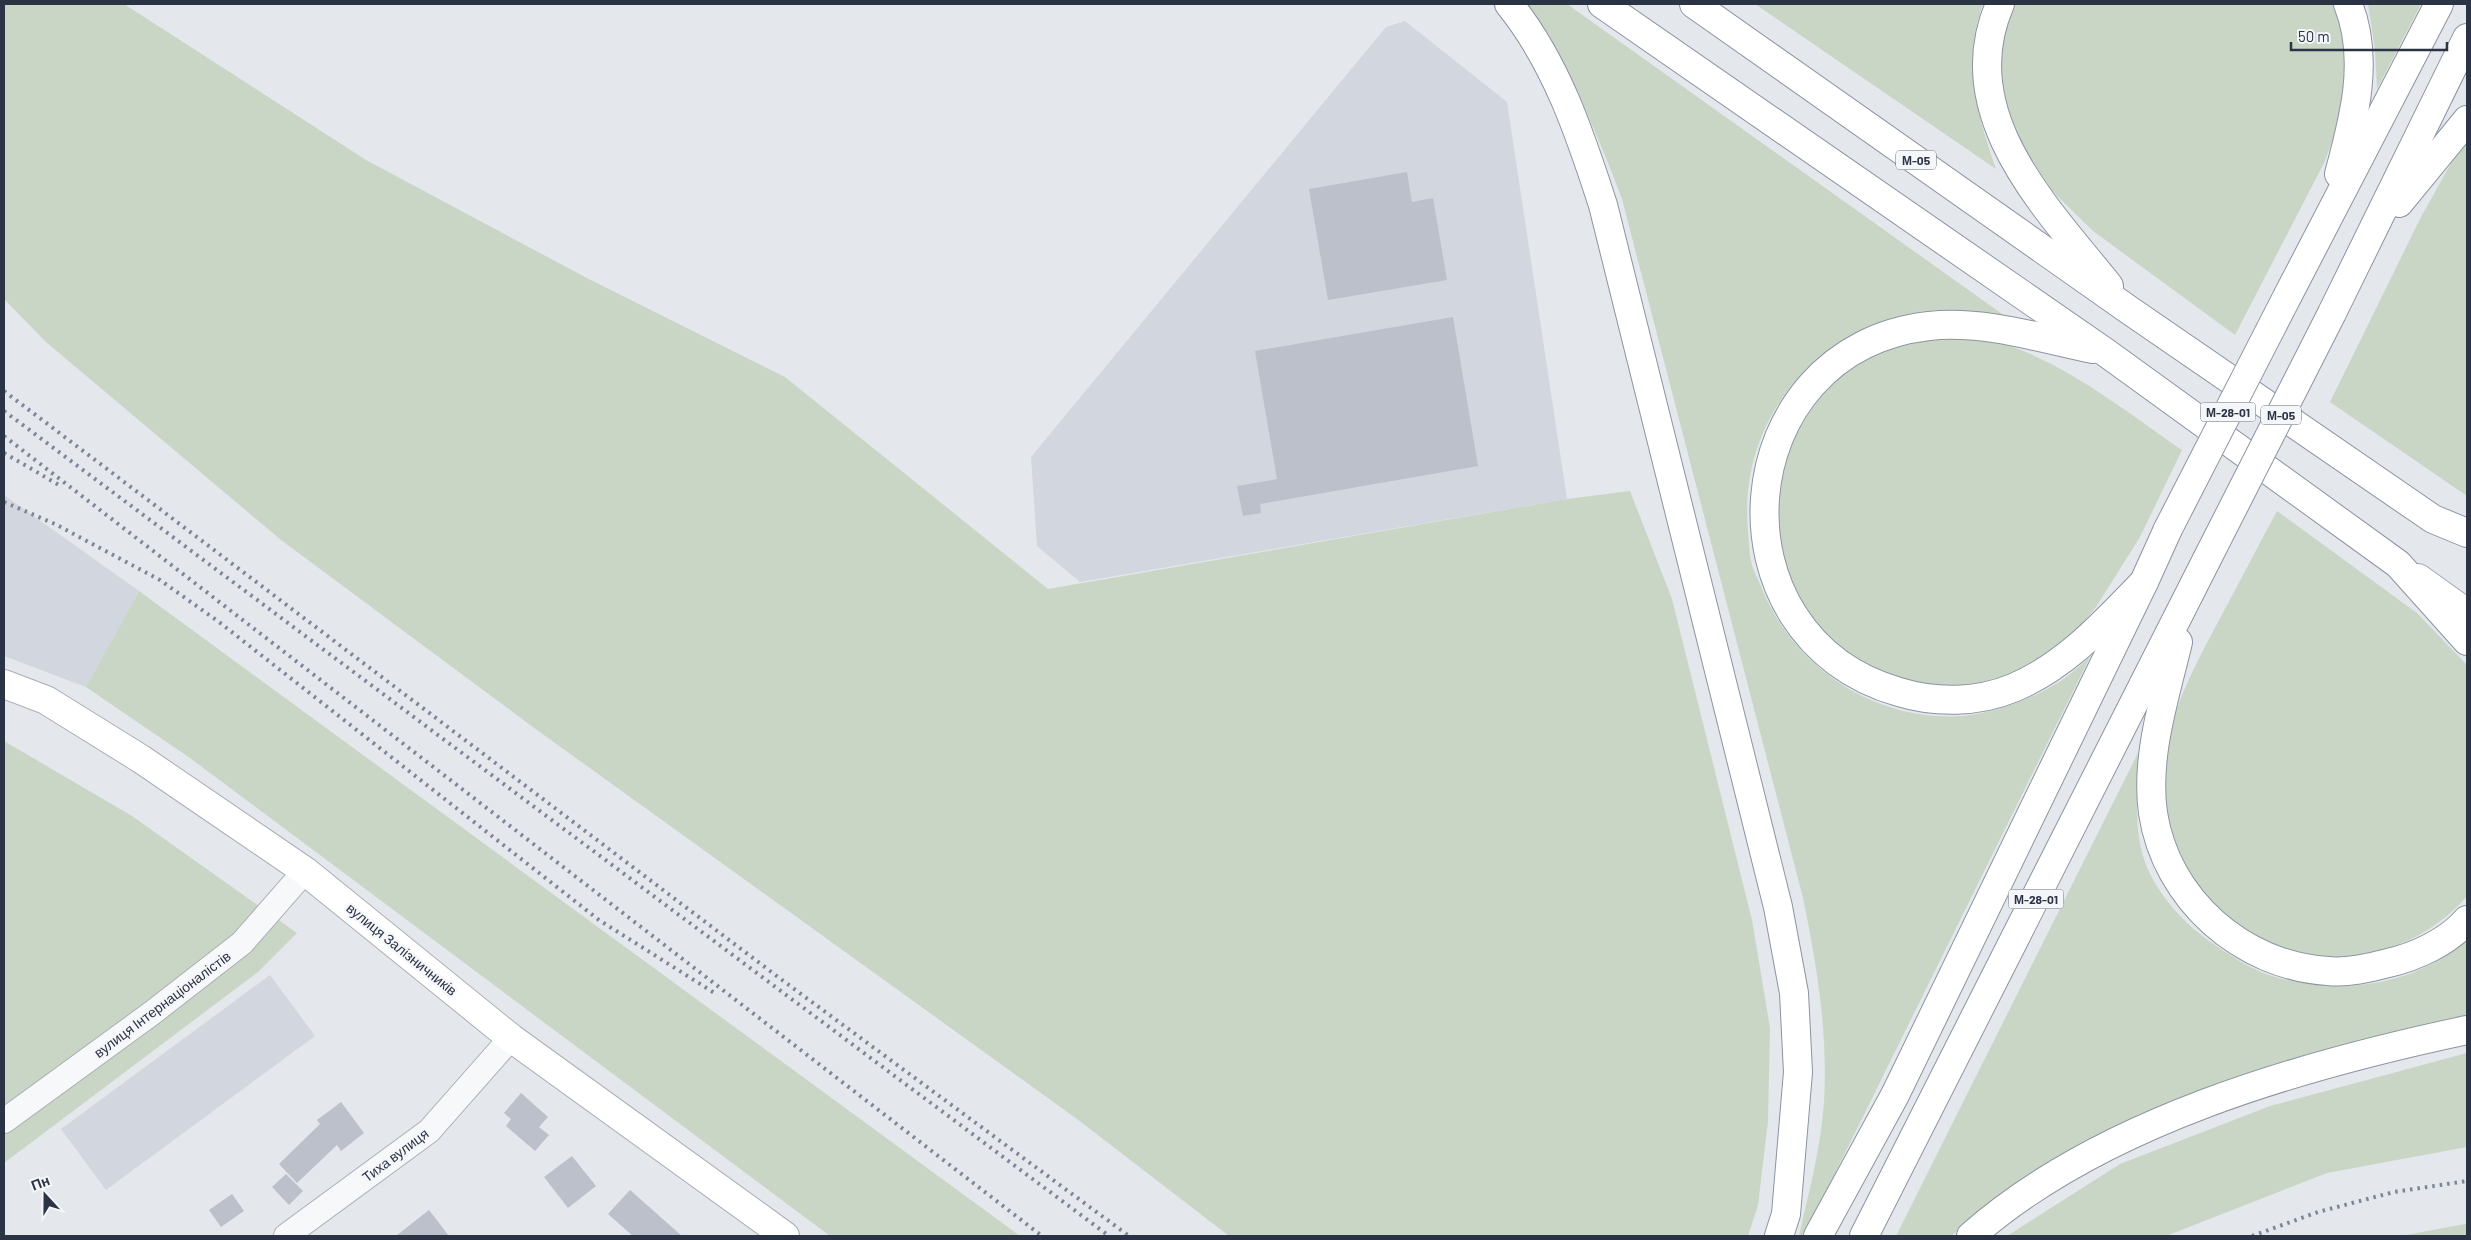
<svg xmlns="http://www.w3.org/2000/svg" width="2471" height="1240" font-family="Barlow,sans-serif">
  <rect width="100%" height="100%" fill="#e4e7ec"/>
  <g fill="#d2d6de">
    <polygon points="1405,21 1507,102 1567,499 1080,582 1037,546 1031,457 1386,27"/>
    <polygon points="4,495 139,591 86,687 4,656"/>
    <polygon points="270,975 315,1036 106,1190 61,1129"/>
  </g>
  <g fill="#c9d6c5">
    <polygon points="4,4 124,4 366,160 583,276 785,377 1048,589 1567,499 1630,491 1672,599 1752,920 1770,1028 1768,1121 1758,1205 1748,1236 1229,1236 1077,1119 537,730 281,540 46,342 4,299"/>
    <path d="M 1525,4 L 1567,4 L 2012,321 C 1981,314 1950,307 1918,312 C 1812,331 1738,423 1748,531 C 1749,541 1749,552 1751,561 C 1753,571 1759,580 1762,589 C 1795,669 1876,722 1963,716 C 1992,713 2027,701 2052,686 C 2066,679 2078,667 2090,657 L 1804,1236 L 1799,1236 C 1809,1192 1821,1147 1824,1102 C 1828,1032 1817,966 1803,898 L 1622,199 C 1596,129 1567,65 1525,4 Z"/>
    <path d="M 1755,4 L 1983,4 C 1962,64 1976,111 1996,169 Z"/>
    <polygon points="2013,4 2335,4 2342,24 2348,55 2340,120 2325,161 2235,335 2093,231 2048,187 2026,155 2001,97 1999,64 2003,34"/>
    <polygon points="2368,4 2421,4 2377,89 2375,50"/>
    <polygon points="2467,138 2467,496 2330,402 2421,217 2459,149"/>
    <path d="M 1936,336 C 1948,336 1962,334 1974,336 C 2052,351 2118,406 2182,450 L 2140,537 L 2096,607 L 2066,643 L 2028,668 L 1982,685 L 1939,689 L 1899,682 L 1857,662 L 1818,629 L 1795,596 L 1779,556 L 1776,478 L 1808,407 L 1840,373 L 1890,346 Z"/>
    <path d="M 2277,511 L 2417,613 L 2467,665 L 2467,896 C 2425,946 2349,971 2286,950 C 2210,925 2157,845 2164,765 C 2169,712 2194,668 2218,622 C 2238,585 2257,548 2277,511 Z"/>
    <polygon points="139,591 1020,1236 830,1236 190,758 86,687"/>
    <polygon points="4,741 132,816 297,933 258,972 4,1163"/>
    <path d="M 2138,753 C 2138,787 2133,829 2145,862 C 2157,895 2186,926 2215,945 C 2234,958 2255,972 2279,978 C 2331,992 2394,988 2440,959 C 2450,953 2458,945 2467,938 L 2467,1016 L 2430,1025 L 2013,1187 L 1951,1236 L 1896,1236 Z"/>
    <polygon points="2467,1053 2467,1147 2327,1173 2166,1236 2007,1236 2120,1164 2270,1106"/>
    <polygon points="2467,1224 2467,1236 2401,1236 2459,1225"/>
  </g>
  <g fill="#bbc0ca">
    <polygon points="1407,172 1412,202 1433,198 1447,280 1328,300 1309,189"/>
    <polygon points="1453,317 1478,466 1260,504 1261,513 1243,516 1237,486 1277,479 1255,351"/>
    <polygon points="521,1093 548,1117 539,1127 549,1135 535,1151 506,1126 511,1119 504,1113"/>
    <polygon points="341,1102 364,1133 341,1151 337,1145 297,1183 279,1164 320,1124 317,1120"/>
    <polygon points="572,1156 596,1186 568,1208 544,1177"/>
    <polygon points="286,1174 303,1191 289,1205 272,1187"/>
    <polygon points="630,1190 682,1236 633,1236 608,1214"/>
    <polygon points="232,1194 244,1211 221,1227 209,1210"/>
    <polygon points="429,1210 449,1236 396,1236"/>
  </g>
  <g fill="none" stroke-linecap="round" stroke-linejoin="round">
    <g stroke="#a9aeb7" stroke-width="26">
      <g id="street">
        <polyline points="4,1121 152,1013 242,943 305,871"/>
        <polyline points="286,1236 429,1131 511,1038"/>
      </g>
    </g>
    <g stroke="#a9aeb7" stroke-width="30">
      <polyline id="secondary" points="4,684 46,700 141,759 305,871 511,1038 785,1236"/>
    </g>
    <g stroke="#a3abb8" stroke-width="30">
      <polyline id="primary" points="2418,578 2467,613"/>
    </g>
    <g stroke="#8b94a3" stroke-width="30">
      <g id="highway">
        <path d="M 1509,4 C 1556,62 1580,134 1603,205 L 1778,907 L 1794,993 L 1798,1072 L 1786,1214 L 1779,1236"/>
        <polyline points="1602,4 2105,352 2398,564 2467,641"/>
        <polyline points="1694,4 2129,310 2433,519 2467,533"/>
        <path d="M 2000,4 C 1952,114 2046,207 2109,286"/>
        <path d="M 2339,174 C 2354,119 2370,59 2348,4"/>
        <polyline points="2399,203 2467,120"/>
        <polyline points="2288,295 2439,4"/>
        <polyline points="2332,313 2467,38"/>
        <path d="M 2093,349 C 2040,338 1983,320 1929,326 C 1726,349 1705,637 1899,692 C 1935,703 1977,703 2013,688 C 2066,666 2105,622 2144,582"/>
        <path d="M 2178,642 C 2165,697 2145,756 2153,813 C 2166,899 2242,966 2328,971 C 2348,973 2369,968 2388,963 C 2415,957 2448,942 2467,920"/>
        <polyline points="1818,1236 1895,1095 2144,582 2168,529"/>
        <polyline points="1864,1236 2206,561"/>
        <path d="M 1971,1236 C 2100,1122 2302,1065 2467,1030"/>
      </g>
    </g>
    <use href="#street" stroke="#f7f8fa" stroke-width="24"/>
    <use href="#secondary" stroke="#fff" stroke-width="28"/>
    <use href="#primary" stroke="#fff" stroke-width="28"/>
    <use href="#highway" stroke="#fff" stroke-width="28"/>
    <g stroke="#7d8696" stroke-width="4" stroke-dasharray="2.5 5" stroke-linecap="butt">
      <polyline points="4,391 778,977 1129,1236"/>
      <polyline points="4,411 1109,1236"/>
      <polyline points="4,436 1042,1236"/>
      <polyline points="4,453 59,485"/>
      <polyline points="4,502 55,524 160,580 219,622 599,920 716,994"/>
      <polyline points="2252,1236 2318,1212 2394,1192 2467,1181"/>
    </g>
    <g stroke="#8b94a3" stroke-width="30" stroke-linecap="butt">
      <g id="highway-bridge">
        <polyline points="2168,529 2288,295"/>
        <polyline points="2206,561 2332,313"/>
      </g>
    </g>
    <use href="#highway-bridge" stroke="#fff" stroke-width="28"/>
  </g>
  <g text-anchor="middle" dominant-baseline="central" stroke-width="5" stroke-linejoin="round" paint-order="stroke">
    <g fill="#f4f6f9" stroke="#676e7b" stroke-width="1">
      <rect x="1896" y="150.5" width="40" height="19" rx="4"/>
      <rect x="2200.5" y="402.5" width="55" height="19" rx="4"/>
      <rect x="2261" y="405.5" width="40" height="19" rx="4"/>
      <rect x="2008.5" y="889.5" width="55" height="19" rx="4"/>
    </g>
    <g font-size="12" font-weight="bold" fill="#2b3445">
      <text x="1916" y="160">М-05</text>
      <text x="2228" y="412">М-28-01</text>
      <text x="2281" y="415">М-05</text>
      <text x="2036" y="899">М-28-01</text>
    </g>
    <g font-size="14" fill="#2b3445" stroke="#f4f6f9">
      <text transform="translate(402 949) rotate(39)">вулиця Залізничників</text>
      <text transform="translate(162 1004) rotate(-37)">вулиця Інтернаціоналістів</text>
      <text transform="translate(395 1155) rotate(-37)">Тиха вулиця</text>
    </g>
  </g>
  <rect width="2471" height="1240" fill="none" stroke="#2b3445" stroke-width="10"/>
  <g transform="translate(45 1195) rotate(339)" stroke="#f4f6f9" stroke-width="4" paint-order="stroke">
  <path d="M0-4L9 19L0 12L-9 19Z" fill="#2b3445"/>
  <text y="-8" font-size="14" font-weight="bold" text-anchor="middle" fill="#2b3445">Пн</text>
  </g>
  <path d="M2291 42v8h156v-8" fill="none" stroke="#2b3445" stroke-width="2.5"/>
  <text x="2298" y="42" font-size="15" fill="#2b3445" stroke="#f4f6f9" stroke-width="4" paint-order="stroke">50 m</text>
</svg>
